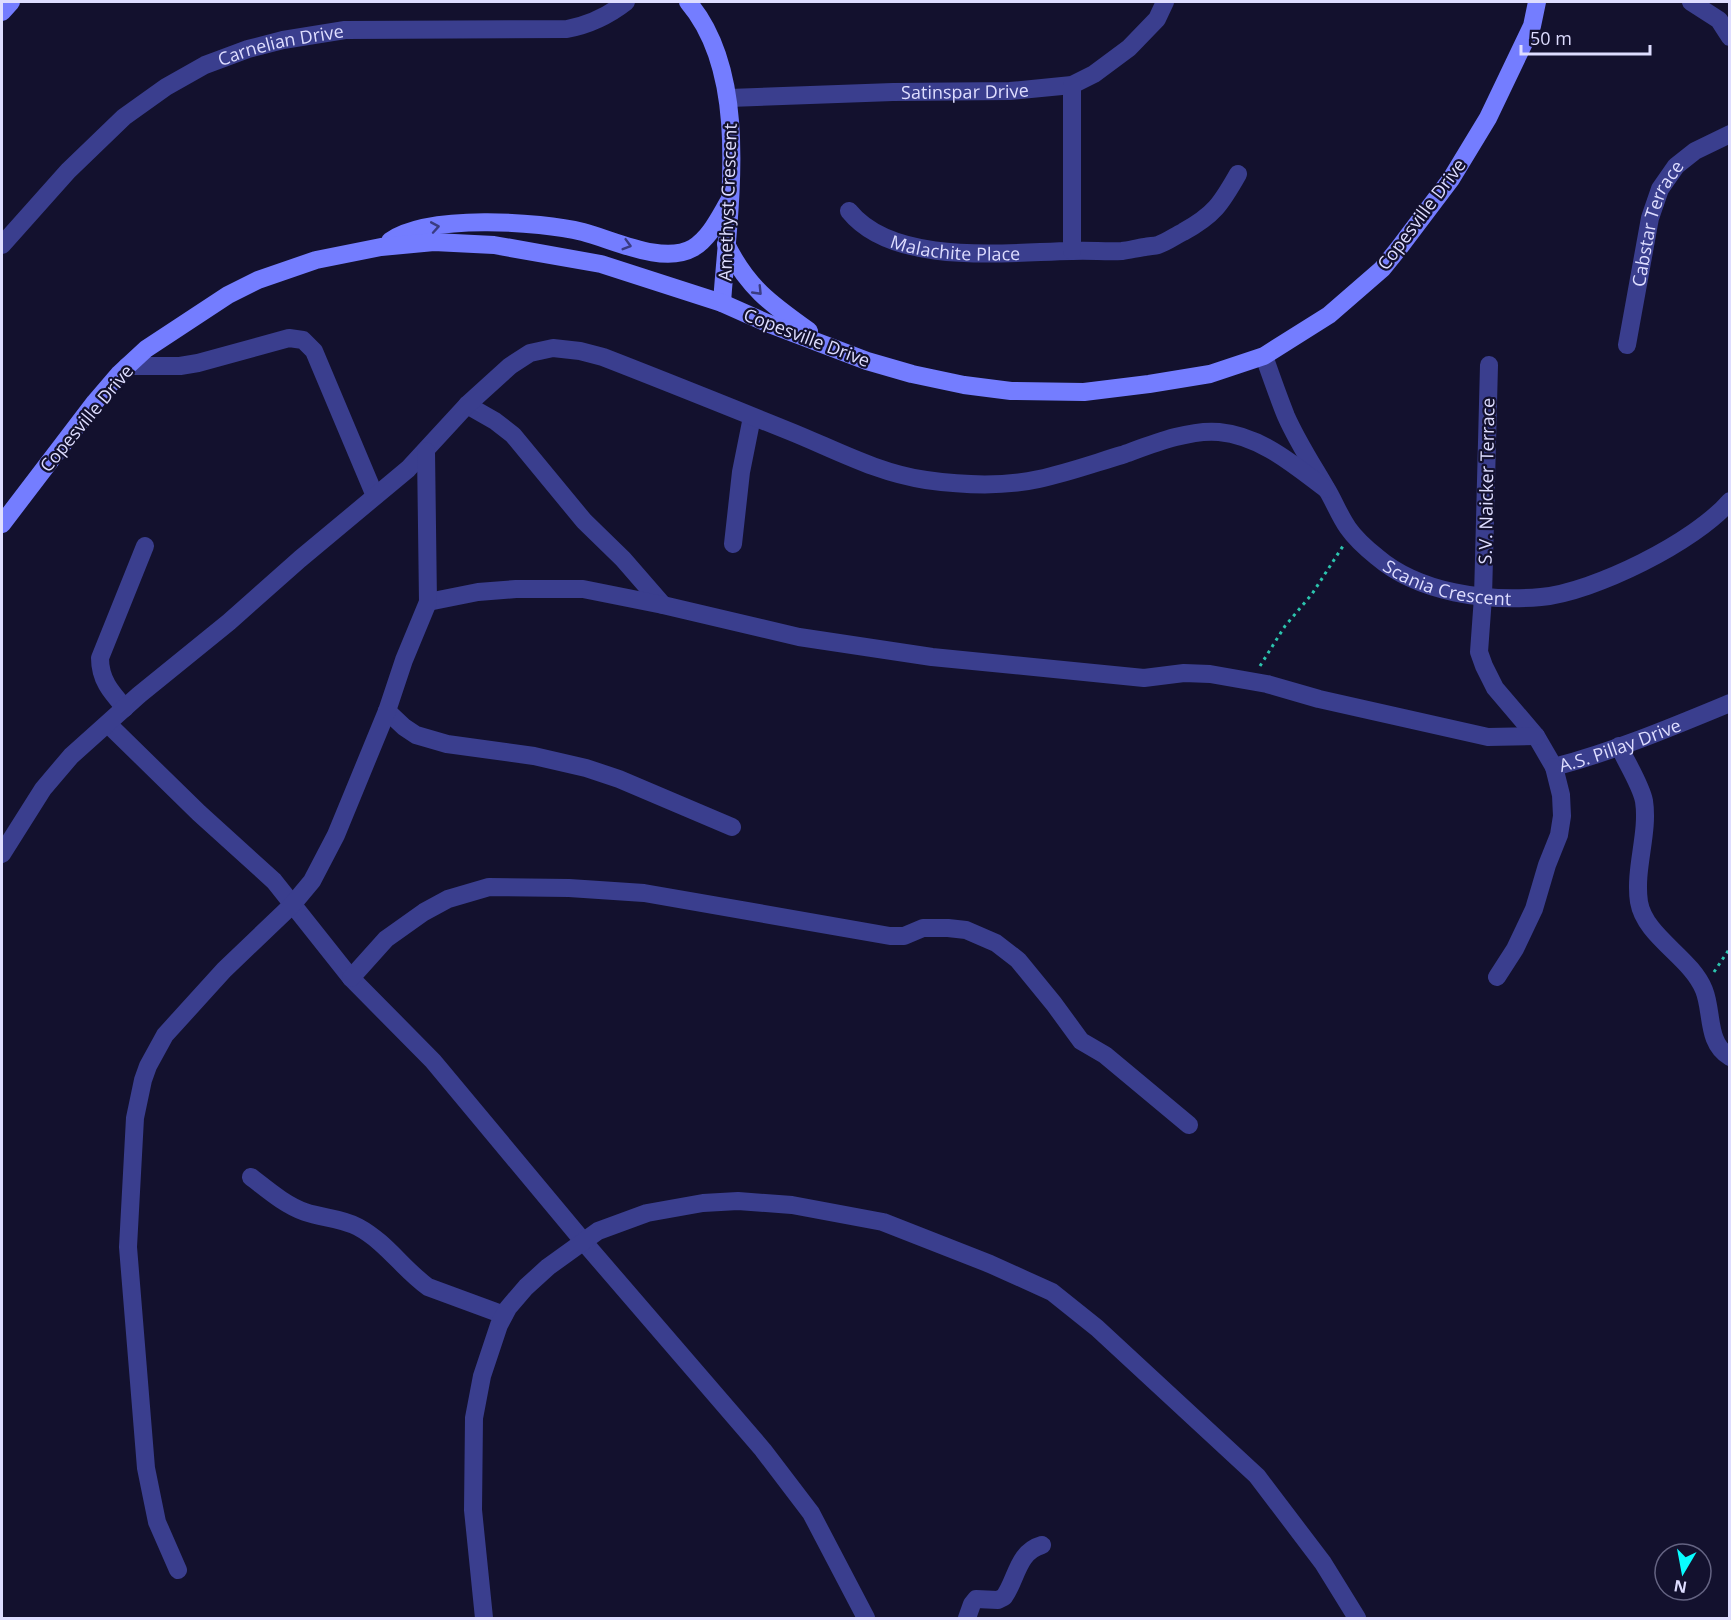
<svg xmlns="http://www.w3.org/2000/svg" width="1731" height="1620" font-family="'Open Sans',sans-serif">
  <rect width="100%" height="100%" fill="#13112e"/>
  <g fill="none" stroke-linecap="round" stroke-linejoin="round">
    <g stroke="#2cc4ae" stroke-width="3" stroke-dasharray="3 4.5" stroke-linecap="butt">
      <polyline points="1260,666 1285,626 1312,594 1343,546"/>
      <polyline points="1714,972 1730,948"/>
    </g>
    <g stroke="#3a3e8e" stroke-width="18">
      <polyline points="1691,2 1719,20 1730,37"/>
      <path id="s1" d="M 729,98 L 893,92 L 1010,91 L 1072,85 L 1094,74 L 1129,48 L 1157,19 L 1165,2"/>
      <path id="s2" d="M 849,211 C 894,267 1008,252 1072,251 C 1089,250 1106,252 1122,251 C 1130,250 1137,248 1145,247 C 1149,246 1154,246 1158,245 C 1167,242 1175,236 1183,232 C 1214,215 1221,204 1238,174"/>
      <path id="s3" d="M 2,245 L 68,171 L 124,117 L 166,87 L 205,65 L 248,49 L 283,40 L 345,30 L 567,29 C 589,25 608,16 626,2"/>
      <polyline points="1072,251 1072,85"/>
      <path id="s4" d="M 1627,345 L 1650,218 L 1660,189 L 1676,166 L 1695,151 L 1730,134"/>
      <path id="s5" d="M 1264,356 C 1271,376 1278,396 1286,416 C 1297,441 1312,464 1326,488 C 1334,501 1339,515 1348,528 C 1355,538 1367,549 1377,557 C 1419,593 1487,602 1541,597 C 1594,592 1695,542 1730,501"/>
      <path id="s6" d="M 1489,365 L 1483,597 L 1479,652 L 1484,666 L 1495,688 L 1536,736 L 1554,767 C 1615,751 1672,727 1730,703"/>
      <polyline points="127,366 180,366 198,363 289,338 303,340 314,351 375,496"/>
      <polyline points="467,405 495,421 513,435 584,521 623,559 663,605"/>
      <polyline points="733,544 741,472 752,417"/>
      <polyline points="428,602 478,592 516,589 583,589 663,605 799,637 932,657 1144,678 1184,673 1210,674 1267,684 1319,699 1488,737 1536,736"/>
      <path d="M 125,708 C 111,692 100,680 100,658 L 145,546"/>
      <polyline points="387,711 404,727 416,735 447,744 534,756 586,768 619,779 732,827"/>
      <polyline points="108,724 199,813 274,881 351,978 433,1061 583,1241 763,1450 811,1513 866,1618"/>
      <path d="M 1619,746 C 1626,762 1641,785 1644,801 C 1649,833 1634,869 1639,902 C 1645,937 1691,957 1704,990 C 1713,1012 1706,1043 1730,1057"/>
      <path d="M 2,854 L 43,789 L 71,756 L 139,695 L 229,622 L 300,559 L 408,469 L 467,405 L 510,366 L 530,353 L 553,348 L 580,351 L 603,357 C 665,381 727,406 789,431 C 834,449 877,473 926,480 C 962,485 1003,487 1039,479 C 1067,473 1095,463 1122,455 C 1150,445 1189,429 1219,432 C 1261,436 1294,465 1326,489"/>
      <polyline points="1497,977 1515,949 1534,909 1547,865 1559,835 1562,816 1561,795 1554,767"/>
      <polyline points="351,978 386,939 424,912 448,899 489,887 569,888 644,893 890,936 904,936 923,928 948,928 966,930 996,943 1018,960 1054,1004 1081,1041 1105,1055 1189,1125"/>
      <path d="M 251,1177 C 268,1190 285,1205 305,1212 C 322,1218 342,1218 358,1227 C 386,1242 403,1269 428,1287 L 504,1315"/>
      <polyline points="178,1570 157,1522 146,1468 128,1247 135,1118 143,1080 148,1066 165,1035 224,970 292,905 312,881 336,835 387,711 404,660 428,602 426,451"/>
      <polyline points="484,1618 473,1510 474,1418 482,1376 499,1325 508,1308 526,1287 548,1267 598,1231 647,1213 703,1203 738,1201 792,1205 883,1222 990,1264 1052,1292 1097,1328 1257,1476 1323,1563 1357,1618"/>
      <path d="M 967,1618 L 972,1604 L 976,1599 L 998,1600 L 1004,1597 C 1017,1579 1017,1552 1042,1545"/>
    </g>
    <g stroke="#747dff" stroke-width="18">
      <path d="M 688,2 C 752,77 728,211 722,303"/>
      <polyline points="2,12 11,2"/>
      <path d="M 390,241 C 428,214 539,221 583,232 C 614,240 663,265 693,248 C 710,238 720,216 729,201"/>
      <path d="M 726,244 C 747,287 771,304 809,331"/>
      <polyline points="2,524 95,402 119,374 146,349 228,295 258,280 316,260 381,247 434,242 494,245 601,264 722,303 767,323 867,361 912,374 964,385 1011,391 1084,392 1149,384 1210,374 1264,356 1329,315 1382,269 1399,248 1451,179 1488,118 1532,26 1537,2"/>
    </g>
  </g>
  <defs><path id="oneway-chevron" d="M-2-3.5L2.5 0L-2 3.5" fill="none" stroke-width="1.6" stroke-linecap="round" stroke-linejoin="round" transform="scale(1.5)"/></defs>
  <g stroke="#3a3c82">
    <use href="#oneway-chevron" transform="translate(435 227) rotate(-10)"/>
    <use href="#oneway-chevron" transform="translate(627 245) rotate(16)"/>
    <use href="#oneway-chevron" transform="translate(758 291) rotate(46)"/>
  </g>
  <g text-anchor="middle" dominant-baseline="central" stroke-width="4.5" stroke-linejoin="round" paint-order="stroke">
    <g font-size="18" fill="#deddff" stroke="#13112e">
      <text stroke="none"><textPath href="#s3" startOffset="352">Carnelian Drive</textPath></text>
      <text stroke="none"><textPath href="#s1" startOffset="236">Satinspar Drive</textPath></text>
      <text transform="translate(727 202) rotate(-88)">Amethyst Crescent</text>
      <text transform="translate(1421 214) rotate(-53)">Copesville Drive</text>
      <text stroke="none"><textPath href="#s4" startOffset="126">Cabstar Terrace</textPath></text>
      <text stroke="none"><textPath href="#s2" startOffset="117">Malachite Place</textPath></text>
      <text transform="translate(807 337) rotate(21)">Copesville Drive</text>
      <text transform="translate(86 418) rotate(-50)">Copesville Drive</text>
      <text transform="translate(1486 481) rotate(-89)">S.V. Naicker Terrace</text>
      <text stroke="none"><textPath href="#s5" startOffset="310">Scania Crescent</textPath></text>
      <text stroke="none"><textPath href="#s6" startOffset="495">A.S. Pillay Drive</textPath></text>
    </g>
  </g>
  <rect width="1731" height="1620" fill="none" stroke="#deddff" stroke-width="6"/>
  <g transform="translate(1683 1572) rotate(190)"><circle r="28" fill="#13112e" stroke="#646382" stroke-width="1.5"/>
  <path d="M0-4.5L10 22L0 15L-10 22Z" fill="#09fcff"/>
  <text y="-9" font-size="16" font-weight="bold" text-anchor="middle" fill="#deddff">N</text>
  </g>
  <path d="M1521 45v9h129v-9" fill="none" stroke="#deddff" stroke-width="3"/>
  <text x="1530" y="45" font-size="18" fill="#deddff" stroke="#13112e" stroke-width="4.5" paint-order="stroke">50 m</text>
</svg>
